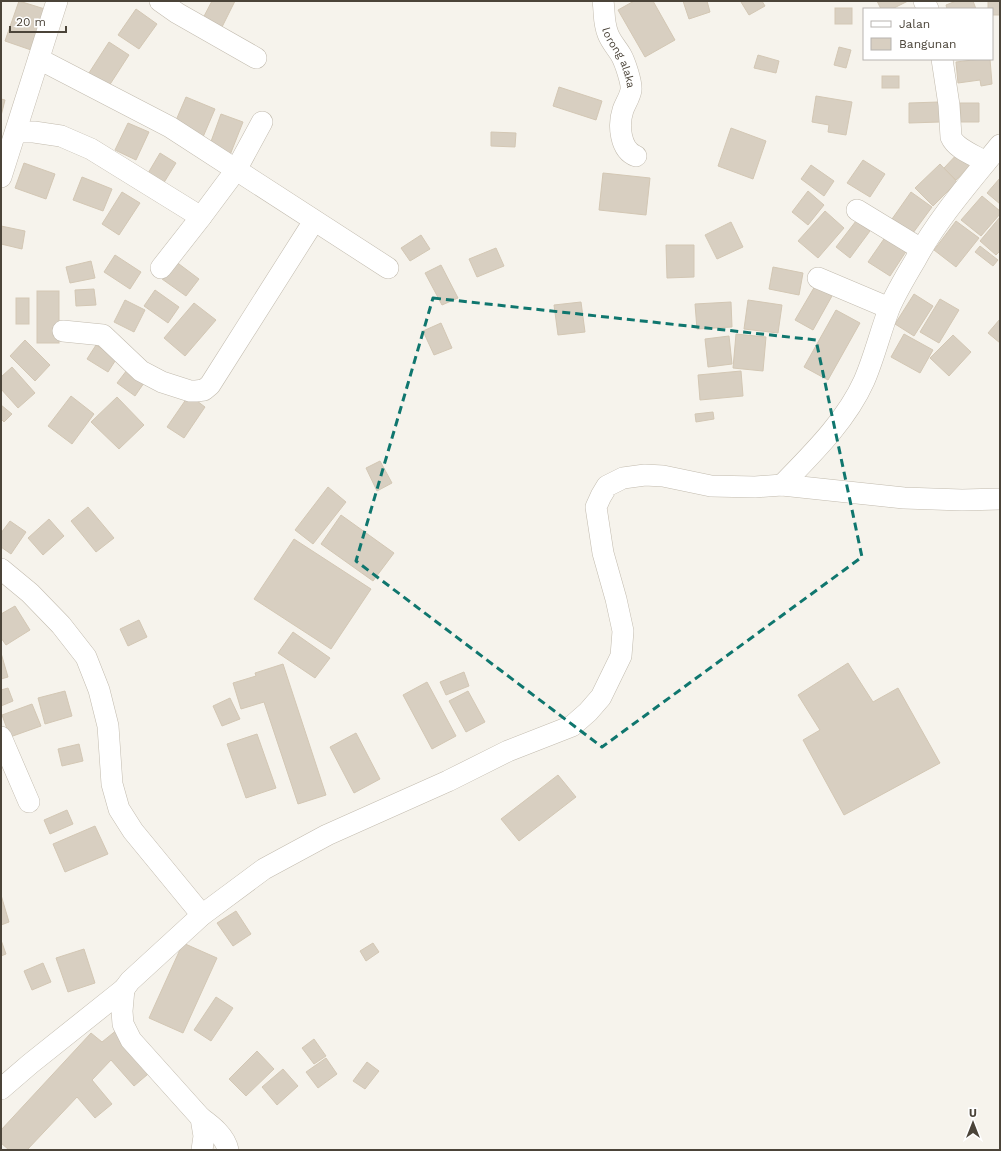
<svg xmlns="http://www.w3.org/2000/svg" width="1001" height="1151" font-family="'Work Sans',sans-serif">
  <rect width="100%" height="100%" fill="#f6f3ec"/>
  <g fill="#d8cfc1" stroke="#d3c7b4">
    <polygon points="19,1 48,10 34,51 5,41"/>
    <polygon points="212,1 235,1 220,31 201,22"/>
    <polygon points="634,1 653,1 675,40 645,57 618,10"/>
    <polygon points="683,1 707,1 710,12 689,19"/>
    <polygon points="743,1 762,1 765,6 749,15 741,2"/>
    <polygon points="877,1 908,1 892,9 881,9"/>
    <polygon points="956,1 973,1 976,9 947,9 946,5"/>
    <polygon points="988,1 1000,1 1000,15 992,15 992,9 988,9"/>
    <rect x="835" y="8" width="17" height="16"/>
    <polygon points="136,9 157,24 139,49 118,35"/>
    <polygon points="109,42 129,55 107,89 87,76"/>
    <polygon points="839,47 851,50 846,68 834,65"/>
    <polygon points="758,55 779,61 776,73 754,68"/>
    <polygon points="981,59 990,59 992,84 981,86 980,80 958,83 956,62"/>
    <rect x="882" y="76" width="17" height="12"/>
    <polygon points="559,87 602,101 596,120 553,106"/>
    <polygon points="816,96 852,102 846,135 828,132 829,125 812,122"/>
    <polygon points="186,97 215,109 203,137 174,125"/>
    <polygon points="1,99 5,100 1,116"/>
    <polygon points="939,102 940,122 909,123 909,103"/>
    <polygon points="960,103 979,103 979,122 961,122"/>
    <polygon points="221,114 243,122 230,155 209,147"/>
    <polygon points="128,123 149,132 136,160 115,150"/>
    <polygon points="731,128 766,141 753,179 718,166"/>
    <polygon points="491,132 516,133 515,147 491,146"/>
    <polygon points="961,150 974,161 956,180 944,168"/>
    <polygon points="160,153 176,163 160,189 144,180"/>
    <polygon points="863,160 885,174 870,197 847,183"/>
    <polygon points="24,163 55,174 46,199 15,188"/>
    <polygon points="940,164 957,182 933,206 915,188"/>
    <polygon points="811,165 834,181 824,196 801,179"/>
    <polygon points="603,173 650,178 646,215 599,210"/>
    <polygon points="82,177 112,189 103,211 73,200"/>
    <polygon points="1000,178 1000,204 987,193"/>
    <polygon points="808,191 824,205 808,225 792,212"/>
    <polygon points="122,192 140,203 119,235 102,224"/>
    <polygon points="911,192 932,207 913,233 892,219"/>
    <polygon points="982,196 1000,211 1000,214 981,236 961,220"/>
    <polygon points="825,211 844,228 818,258 798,241"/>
    <polygon points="1000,217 1000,251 996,255 980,241"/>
    <polygon points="856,221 870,231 850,258 836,247"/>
    <polygon points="956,221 979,238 956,267 934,250"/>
    <polygon points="731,222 743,247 717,259 705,235"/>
    <polygon points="1,226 25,231 22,249 1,244"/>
    <polygon points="421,235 430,249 410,261 401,248"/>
    <polygon points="886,236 907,250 890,276 868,262"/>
    <polygon points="666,245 694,245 694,277 667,278"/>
    <polygon points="980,246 998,260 993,266 975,252"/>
    <polygon points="496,248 504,266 477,277 469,259"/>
    <polygon points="115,255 141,272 130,289 104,272"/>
    <polygon points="91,261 95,278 70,283 66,267"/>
    <polygon points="175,261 199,279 186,296 162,279"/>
    <polygon points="441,265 458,298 442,305 425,273"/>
    <polygon points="773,267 803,273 799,295 769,289"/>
    <polygon points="815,286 832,296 813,330 795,320"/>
    <polygon points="94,289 96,305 76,306 75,290"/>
    <polygon points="155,290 179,307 168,323 144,306"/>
    <rect x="37" y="291" width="22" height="52"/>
    <polygon points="914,294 933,306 914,336 895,324"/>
    <rect x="16" y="298" width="13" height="26"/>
    <polygon points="940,299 959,310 939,343 920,332"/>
    <polygon points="125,300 145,310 134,332 114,322"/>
    <polygon points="748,300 782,305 778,333 744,329"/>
    <polygon points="581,302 585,332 558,335 554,305"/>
    <polygon points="731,302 732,327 697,329 695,304"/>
    <polygon points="194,303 216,320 185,356 164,338"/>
    <polygon points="836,310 860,323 828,380 804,367"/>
    <polygon points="1000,319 1000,343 988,333"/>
    <polygon points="441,323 452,348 434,355 423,331"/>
    <polygon points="736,334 766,337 763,371 733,368"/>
    <polygon points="904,334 933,350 920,373 891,357"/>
    <polygon points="953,335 971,352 949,376 930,358"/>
    <polygon points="729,336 732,364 708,367 705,339"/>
    <polygon points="25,340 50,365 35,381 10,356"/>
    <polygon points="96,345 117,358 108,372 87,359"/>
    <polygon points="12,367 35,393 18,408 1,389 1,377"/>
    <polygon points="127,370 144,383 135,396 117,383"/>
    <polygon points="741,371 743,396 700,400 698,375"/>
    <polygon points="189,395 205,407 184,438 167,427"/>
    <polygon points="71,396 94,414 72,444 48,426"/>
    <polygon points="117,397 144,425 119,449 91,422"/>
    <polygon points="1,405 12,414 4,422 1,419"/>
    <polygon points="713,412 714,419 696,422 695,414"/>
    <polygon points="380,461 392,483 377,491 366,468"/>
    <polygon points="328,487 346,502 313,544 295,530"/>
    <polygon points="88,507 114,538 96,552 71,521"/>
    <polygon points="341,515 394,553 373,581 321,544"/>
    <polygon points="49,519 64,536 43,555 28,538"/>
    <polygon points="10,521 26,532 11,554 1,547 1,533"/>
    <polygon points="294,539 371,589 331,649 254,599"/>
    <polygon points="15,606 30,630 6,645 1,638 1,614"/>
    <polygon points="139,620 147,637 128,646 120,629"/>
    <polygon points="293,632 330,658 315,678 278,653"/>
    <polygon points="1,653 8,677 1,679"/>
    <polygon points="848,663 873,702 898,688 940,763 844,815 803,740 820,730 798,695"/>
    <polygon points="283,664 326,795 298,804 264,702 241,709 233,683 256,676 255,673"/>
    <polygon points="464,672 469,686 446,695 440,682"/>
    <polygon points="427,682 456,736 432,749 403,695"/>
    <polygon points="8,688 13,701 1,706 1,690"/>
    <polygon points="65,691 72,716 45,724 38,698"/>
    <polygon points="468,691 485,722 466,732 449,701"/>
    <polygon points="230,698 240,719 222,726 213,706"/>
    <polygon points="32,704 41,726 10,737 2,715"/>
    <polygon points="356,733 380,779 354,793 330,747"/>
    <polygon points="257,734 276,788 246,798 227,744"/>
    <polygon points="79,744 83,761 62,766 58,749"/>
    <polygon points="558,775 576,797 519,841 501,819"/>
    <polygon points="67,810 73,824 50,834 44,820"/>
    <polygon points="95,826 108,854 65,872 53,844"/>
    <polygon points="1,895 9,922 1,925"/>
    <polygon points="236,911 251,934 233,946 217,923"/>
    <polygon points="1,940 6,954 1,956"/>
    <polygon points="183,943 217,958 183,1033 149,1018"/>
    <polygon points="373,943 379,952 366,961 360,951"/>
    <polygon points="84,949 95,983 68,992 56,958"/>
    <polygon points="43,963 51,982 32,990 24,971"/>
    <polygon points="216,997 233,1008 211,1041 194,1030"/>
    <polygon points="118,1029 154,1069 134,1086 111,1060 92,1080 112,1104 95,1118 77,1097 27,1150 9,1150 1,1143 1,1130 91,1033 102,1042"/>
    <polygon points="314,1039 326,1056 314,1064 302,1048"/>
    <polygon points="257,1051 274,1069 246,1096 229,1079"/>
    <polygon points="326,1058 337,1074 318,1088 306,1072"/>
    <polygon points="367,1062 379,1071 365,1089 353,1081"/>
    <polygon points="283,1069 298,1086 277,1105 262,1087"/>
  </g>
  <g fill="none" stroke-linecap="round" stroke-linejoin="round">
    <g stroke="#c2bbae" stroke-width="22">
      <g id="minor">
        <polyline points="160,1 177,13 256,58"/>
        <path id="s1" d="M 603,1 C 605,14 603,21 608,34 C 611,42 617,48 621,55 C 625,62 632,83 631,90 C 630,97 625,104 623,110 C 618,125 620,150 636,156"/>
        <polyline points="924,1 928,9"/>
        <polyline points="39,59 170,127 388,268"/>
        <path d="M 942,59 L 949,105 L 951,137 C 956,149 974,155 986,162"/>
        <polyline points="16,132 34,132 61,136 91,149 201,217 236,170 262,122"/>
        <polyline points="1,177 57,1"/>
        <polyline points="857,210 921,249"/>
        <polyline points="161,268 201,217"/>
        <polyline points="818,278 889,308"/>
        <polyline points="63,331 103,335 141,371 162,382 190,391 196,391 204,390 210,385 314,221"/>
        <path d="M 782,485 C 812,454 846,421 864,381 C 874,358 880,333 889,309 C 895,294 907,274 916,259 C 938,218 971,181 1000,145"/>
        <polyline points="1,569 30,593 61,625 86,657 99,690 108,726 112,784 119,809 133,831 202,915"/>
        <polyline points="1,737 29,802"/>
        <polyline points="124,989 122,1011 123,1024 131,1040 201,1118 204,1136 202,1150"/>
        <polyline points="1,1089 30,1064 124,989 130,981 202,915 264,869 327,835 448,781 508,751 572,726 588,712 601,697 621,656 623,631 616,599 603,553 596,507 601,496 607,486 623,478 645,475 663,476 711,486 755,487 782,485 904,498 962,500 1000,499"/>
        <path d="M 201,1118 C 212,1126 225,1136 228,1150"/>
      </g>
    </g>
    <use href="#minor" stroke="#fff" stroke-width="21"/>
  </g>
  <path fill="none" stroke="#0f766e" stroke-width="3" stroke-dasharray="8 5" stroke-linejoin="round" d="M 433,298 L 816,340 L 862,557 L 602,747 L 356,561 Z"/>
  <g text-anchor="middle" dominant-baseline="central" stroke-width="4" stroke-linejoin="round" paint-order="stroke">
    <g font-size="11" fill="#4b4439" stroke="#fff">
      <text stroke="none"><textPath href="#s1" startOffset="60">lorong alaka</textPath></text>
    </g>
  </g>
  <rect width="1001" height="1151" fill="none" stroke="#4b4439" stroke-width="4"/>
  <rect x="863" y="8" width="130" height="52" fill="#ffffff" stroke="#b7b4b0"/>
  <rect x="871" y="21" width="20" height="6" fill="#ffffff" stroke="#b7b4b0"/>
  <text x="899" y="28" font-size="12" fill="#4b4439">Jalan</text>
  <rect x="871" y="38" width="20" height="12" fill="#d8cfc1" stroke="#b7b4b0"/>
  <text x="899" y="48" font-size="12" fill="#4b4439">Bangunan</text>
  <g transform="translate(973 1123)" stroke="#ffffff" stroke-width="3" paint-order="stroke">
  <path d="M0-3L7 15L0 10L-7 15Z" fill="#4b4439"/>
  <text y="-6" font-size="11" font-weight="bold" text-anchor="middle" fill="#4b4439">U</text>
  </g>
  <path d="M10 26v6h56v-6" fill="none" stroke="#4b4439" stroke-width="2"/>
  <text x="16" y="26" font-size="12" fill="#4b4439" stroke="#ffffff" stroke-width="3" paint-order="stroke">20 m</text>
</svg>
